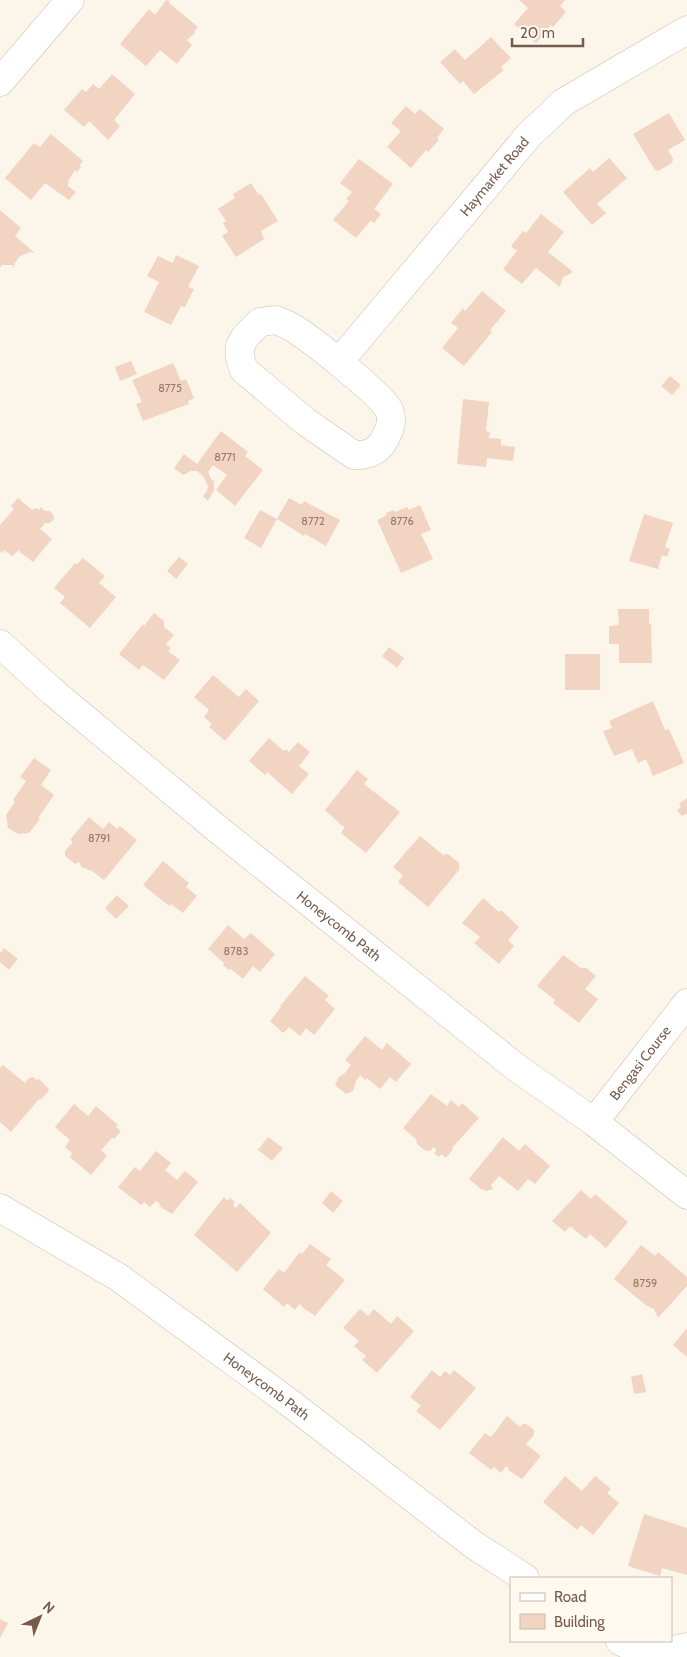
<svg xmlns="http://www.w3.org/2000/svg" width="687" height="1657" font-family="Cabin,sans-serif">
  <rect width="100%" height="100%" fill="#fcf5ea"/>
  <g fill="#f1d5c2">
    <polygon points="166,0 170,1 169,3 198,27 194,32 195,33 187,40 192,45 177,64 160,50 146,66 120,44 149,9 155,15"/>
    <polygon points="519,0 565,0 560,6 566,12 553,27 551,25 536,43 514,24 528,8"/>
    <polygon points="491,37 511,58 501,67 504,70 474,94 463,81 460,84 440,62 455,49 465,60"/>
    <polygon points="112,74 135,94 114,120 120,126 108,140 89,121 84,127 64,110 82,89 86,92 93,84 99,89"/>
    <polygon points="406,106 415,114 420,109 444,129 437,138 439,140 428,152 426,150 411,168 387,147 401,131 391,123"/>
    <polygon points="669,113 685,140 668,150 673,159 672,163 658,171 655,170 633,134"/>
    <polygon points="51,134 83,161 79,166 81,167 77,172 75,170 69,179 68,186 76,192 69,200 45,183 31,200 5,178 34,143 40,147"/>
    <polygon points="609,158 627,178 597,204 606,213 592,225 563,192 590,168 593,172"/>
    <polygon points="359,159 393,184 374,209 381,214 374,223 371,220 356,238 333,220 349,201 346,199 352,192 340,183"/>
    <polygon points="251,183 259,195 261,194 278,221 261,231 264,239 236,257 222,236 228,232 223,223 226,221 218,209 235,198 233,194"/>
    <polygon points="0,210 21,228 15,236 35,253 30,252 20,256 15,263 14,268 13,265 2,265 0,268"/>
    <polygon points="541,214 564,232 548,252 572,271 572,273 563,277 560,287 536,268 522,284 503,269 517,251 511,246 523,231 526,233"/>
    <polygon points="176,255 199,266 188,287 194,289 185,307 181,306 171,325 144,312 159,282 147,276 158,256 173,263"/>
    <polygon points="482,291 506,311 490,330 492,332 464,366 442,348 458,328 451,323 463,308 465,311"/>
    <polygon points="131,361 137,374 120,381 115,367"/>
    <polygon points="173,363 181,381 186,379 194,398 188,401 189,404 143,421 136,404 142,402 132,380"/>
    <polygon points="670,376 681,385 672,395 661,386"/>
    <polygon points="463,399 489,402 486,431 490,432 489,438 501,439 501,445 515,447 513,461 487,458 486,467 457,464"/>
    <polygon points="221,431 248,452 245,456 263,470 235,506 216,490 227,475 213,465 208,472 212,481 214,480 214,490 208,501 203,496 207,491 208,486 203,476 197,471 191,471 183,475 174,468 184,454 197,464"/>
    <polygon points="18,498 32,510 37,508 39,510 41,507 45,511 49,511 53,514 54,519 50,523 45,523 40,529 52,539 33,562 20,552 19,550 12,556 4,550 2,553 0,551 0,525 14,509 11,506"/>
    <polygon points="289,498 300,504 302,504 304,501 340,520 326,546 305,534 304,536 277,519"/>
    <polygon points="420,505 431,530 421,534 433,559 401,573 377,520 387,515 386,513 393,510 395,512 407,507 409,510"/>
    <polygon points="260,510 277,519 261,548 244,538"/>
    <polygon points="644,514 673,523 665,547 670,549 667,557 662,555 658,569 629,561"/>
    <polygon points="179,557 188,564 176,579 167,571"/>
    <polygon points="83,558 105,576 99,583 116,597 90,628 60,603 65,597 54,588 75,563 77,564"/>
    <polygon points="618,609 649,609 649,624 651,623 652,663 619,663 619,644 609,644 609,626 619,625"/>
    <polygon points="154,613 164,621 164,627 174,635 166,644 171,648 168,651 180,660 164,680 143,665 139,670 119,654 143,624 144,626"/>
    <polygon points="389,647 404,658 397,668 382,656"/>
    <rect x="565" y="654" width="35" height="36"/>
    <polygon points="213,675 239,697 246,689 259,701 225,741 209,727 212,724 204,717 209,710 194,697"/>
    <polygon points="653,701 665,730 669,729 684,763 653,776 646,759 638,763 632,749 614,756 603,731 612,728 609,721"/>
    <polygon points="269,738 284,751 286,749 289,752 298,742 310,752 299,766 309,774 292,794 267,772 265,775 249,761"/>
    <polygon points="34,758 51,770 41,785 54,795 38,818 40,819 29,833 18,834 8,828 6,815 15,802 13,800 26,781 20,777"/>
    <polygon points="357,770 368,779 364,784 400,812 366,853 341,833 345,827 341,825 325,810"/>
    <polygon points="687,798 687,815 686,814 682,816 677,810 681,807 679,804"/>
    <polygon points="89,817 103,829 109,822 117,829 120,826 137,840 104,880 91,870 90,871 85,868 84,869 80,865 81,864 79,862 75,864 65,856 65,851 73,842 70,840"/>
    <polygon points="420,836 442,854 442,855 448,854 459,863 459,870 428,907 398,882 403,876 393,867"/>
    <polygon points="163,861 189,883 186,887 197,896 183,913 171,904 169,906 143,885"/>
    <polygon points="117,895 129,906 116,919 105,908"/>
    <polygon points="483,898 499,912 501,910 519,927 508,940 514,946 499,964 474,943 480,937 462,923"/>
    <polygon points="228,925 244,939 251,933 275,954 260,972 253,966 243,979 231,969 229,970 223,965 224,963 208,949"/>
    <polygon points="4,948 18,959 9,970 0,962 0,953"/>
    <polygon points="563,955 581,968 586,968 596,976 585,989 598,999 579,1023 553,1003 555,1000 537,986"/>
    <polygon points="305,976 329,996 325,1000 335,1009 314,1035 306,1028 300,1036 289,1027 283,1033 270,1021 281,1007 280,1006"/>
    <polygon points="365,1036 382,1050 387,1043 411,1064 396,1082 390,1077 380,1089 367,1078 365,1080 360,1075 356,1081 353,1091 346,1094 335,1085 339,1077 344,1074 351,1065 345,1060"/>
    <polygon points="3,1065 25,1083 29,1078 33,1077 36,1080 39,1079 48,1088 49,1090 42,1099 39,1099 11,1132 0,1122 0,1068"/>
    <polygon points="431,1094 447,1106 451,1100 459,1107 462,1103 479,1118 452,1148 453,1149 446,1158 441,1154 439,1157 434,1153 437,1150 433,1147 430,1151 424,1150 417,1144 416,1139 403,1128"/>
    <polygon points="74,1104 88,1116 96,1106 118,1125 116,1127 121,1131 114,1139 112,1138 101,1150 107,1156 91,1175 70,1157 72,1153 65,1147 70,1140 55,1127"/>
    <polygon points="268,1137 283,1148 272,1161 258,1150"/>
    <polygon points="503,1137 519,1151 525,1144 550,1166 535,1184 528,1179 518,1191 499,1176 491,1185 493,1189 485,1191 484,1189 482,1190 469,1179"/>
    <polygon points="156,1151 171,1163 165,1170 177,1180 185,1171 198,1182 172,1214 159,1206 160,1204 156,1201 150,1207 144,1202 141,1205 118,1187 135,1167 140,1171"/>
    <polygon points="581,1190 591,1199 595,1194 628,1222 606,1248 590,1234 586,1239 570,1226 565,1232 552,1221"/>
    <polygon points="331,1191 343,1201 333,1213 322,1203"/>
    <polygon points="224,1197 228,1201 230,1198 235,1202 233,1205 236,1208 240,1203 271,1233 237,1272 194,1235"/>
    <polygon points="310,1244 331,1259 326,1265 345,1280 315,1316 302,1307 300,1303 295,1310 287,1303 284,1307 263,1289 279,1269 284,1273 300,1252 302,1254"/>
    <polygon points="641,1245 655,1256 658,1252 687,1277 687,1286 658,1318 654,1309 647,1306 614,1279"/>
    <polygon points="360,1309 368,1316 374,1309 391,1324 397,1316 414,1331 377,1373 362,1360 366,1356 354,1346 359,1341 343,1328"/>
    <polygon points="687,1328 687,1357 673,1345"/>
    <polygon points="432,1370 440,1377 445,1371 450,1375 454,1370 476,1388 440,1430 416,1411 421,1406 410,1397"/>
    <polygon points="642,1374 646,1392 634,1394 631,1377"/>
    <polygon points="507,1416 520,1427 523,1424 526,1424 534,1430 534,1435 526,1444 541,1456 522,1479 508,1470 509,1469 506,1466 501,1473 494,1467 491,1470 469,1453 485,1433 491,1437"/>
    <polygon points="565,1476 582,1491 595,1476 611,1489 607,1493 619,1503 593,1535 581,1525 577,1530 543,1502"/>
    <polygon points="644,1514 687,1528 687,1575 662,1568 660,1576 628,1566"/>
    <polygon points="0,1619 8,1623 0,1638"/>
  </g>
  <g fill="none" stroke-linecap="round" stroke-linejoin="round">
    <g stroke="#cebdaf" stroke-width="29">
      <g id="minor">
        <polyline points="0,82 70,0"/>
        <path d="M 276,320 C 281,322 288,325 293,328 C 310,338 382,395 389,410 C 394,421 389,432 383,442 C 377,452 365,456 354,455 L 306,422 L 244,370 L 240,358 L 240,346 L 245,337 L 260,322 Z"/>
        <path id="s1" d="M 339,362 L 529,135 L 564,102 L 687,30"/>
        <path id="s2" d="M 0,644 L 53,692 L 220,831 L 517,1068 L 594,1122 L 687,1195"/>
        <path id="s3" d="M 594,1122 L 687,1003"/>
        <path id="s4" d="M 0,1208 L 118,1277 L 286,1400 L 474,1545 L 525,1578"/>
        <path d="M 620,1641 C 640,1652 665,1653 687,1647"/>
      </g>
    </g>
    <use href="#minor" stroke="#fff" stroke-width="28"/>
  </g>
  <g text-anchor="middle" dominant-baseline="central" stroke-width="4.5" stroke-linejoin="round" paint-order="stroke">
    <g font-size="11" fill="#967a6a">
      <text x="170" y="388">8775</text>
      <text x="225" y="457">8771</text>
      <text x="313" y="521">8772</text>
      <text x="402" y="521">8776</text>
      <text x="99" y="838">8791</text>
      <text x="236" y="951">8783</text>
      <text x="645" y="1283">8759</text>
    </g>
    <g font-size="14" fill="#775c4d" stroke="#fff9f0">
      <text stroke="none"><textPath href="#s1" startOffset="242">Haymarket Road</textPath></text>
      <text stroke="none"><textPath href="#s2" startOffset="441">Honeycomb Path</textPath></text>
      <text stroke="none"><textPath href="#s3" startOffset="75">Bengasi Course</textPath></text>
      <text stroke="none"><textPath href="#s4" startOffset="321">Honeycomb Path</textPath></text>
    </g>
  </g>
  <rect x="510" y="1577" width="162" height="65" fill="#fff9f0" stroke="#c9baaf"/>
  <rect x="520" y="1593" width="25" height="8" fill="#ffffff" stroke="#c9baaf"/>
  <text x="554" y="1602" font-size="15" fill="#775c4d">Road</text>
  <rect x="520" y="1614" width="25" height="15" fill="#f1d5c2" stroke="#c9baaf"/>
  <text x="554" y="1627" font-size="15" fill="#775c4d">Building</text>
  <g transform="translate(40 1617) rotate(43)" stroke="#fff9f0" stroke-width="4" paint-order="stroke">
  <path d="M0-4L9 19L0 12L-9 19Z" fill="#775c4d"/>
  <text y="-8" font-size="14" font-weight="bold" text-anchor="middle" fill="#775c4d">N</text>
  </g>
  <path d="M512 38v8h71v-8" fill="none" stroke="#775c4d" stroke-width="2.5"/>
  <text x="520" y="38" font-size="15" fill="#775c4d" stroke="#fff9f0" stroke-width="4" paint-order="stroke">20 m</text>
</svg>
